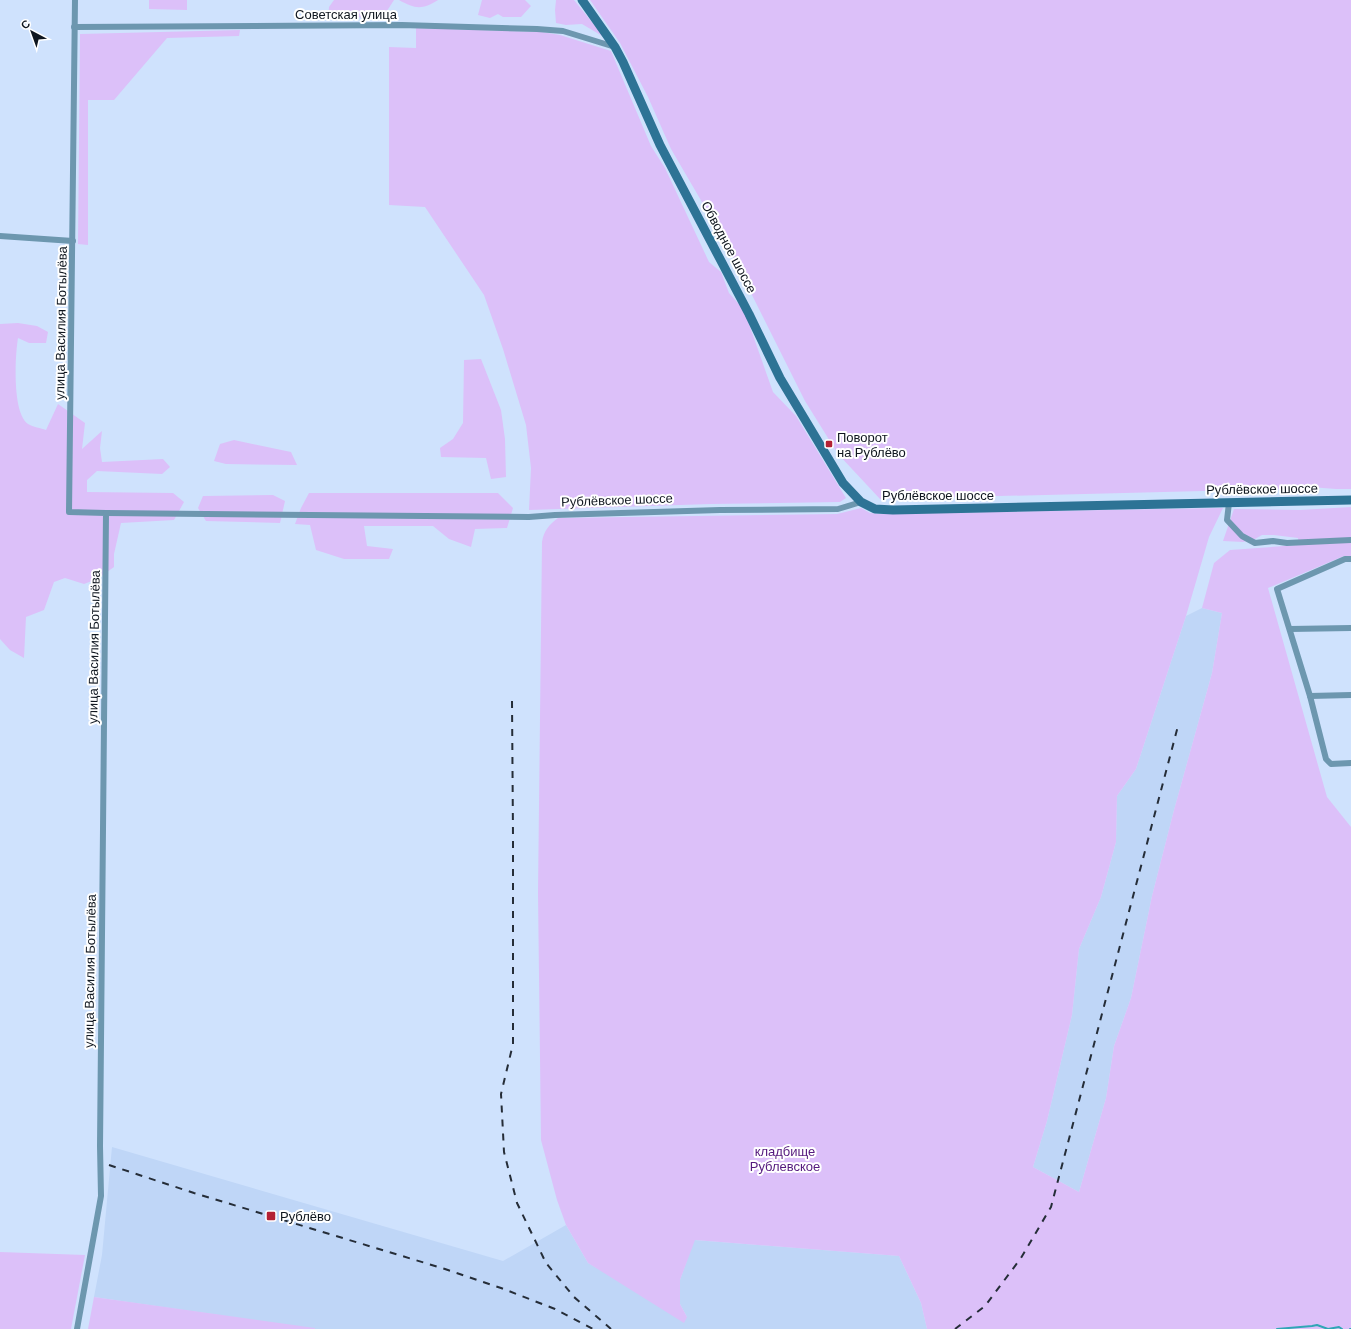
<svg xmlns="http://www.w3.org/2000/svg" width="1351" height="1329" font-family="'DM Sans',sans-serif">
  <rect width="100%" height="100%" fill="#cfe2fd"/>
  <g fill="#bfd6f7">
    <polygon points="1202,608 1222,613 1212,673 1174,810 1152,896 1131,998 1114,1046 1106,1098 1079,1192 1033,1167 1047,1121 1072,1015 1079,949 1101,897 1116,842 1117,796 1136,769 1186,616"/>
    <polygon points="112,1147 503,1261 566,1225 588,1263 687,1317 680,1304 680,1280 694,1240 899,1256 921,1303 927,1329 315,1329 94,1297 102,1255"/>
  </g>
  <g fill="#dcc0f9">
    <polygon points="149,0 187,0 187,10 149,9"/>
    <polygon points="334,0 394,0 383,17 328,18 329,7"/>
    <path d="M 399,0 L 438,0 C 422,10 415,9 399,0 Z"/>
    <polygon points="482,0 525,0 531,6 521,17 503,17 498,14 490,18 478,15"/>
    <polygon points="556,0 574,0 604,37 582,24 566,25 556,23 555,10"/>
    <polygon points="590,0 1351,0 1351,489 1336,489 1310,487 1284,489 880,499 838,454 805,401 727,245 671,149 648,97 620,43"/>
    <polygon points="416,28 542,32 560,35 611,51 651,146 665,168 709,262 721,272 729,293 744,310 773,392 796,416 846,498 840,502 711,504 529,510 531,468 526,425 503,349 484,295 425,207 389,205 389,47 416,48"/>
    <polygon points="240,30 239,36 167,38 114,100 88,100 88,245 78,244 80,34"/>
    <path d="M 18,323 L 37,326 L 48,332 L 46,343 L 29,343 L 18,338 C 15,356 12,413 28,424 C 33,427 41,428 46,430 L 58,404 L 85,423 L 82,449 L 102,431 L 100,448 L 102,462 L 163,459 L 170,467 L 162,474 L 97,471 L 87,480 L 87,492 L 173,493 L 184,502 L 174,520 L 121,523 L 114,554 L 114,567 L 97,579 L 84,584 L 65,578 L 54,582 L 44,610 L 26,617 L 24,658 L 10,650 L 0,639 L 0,324 Z"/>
    <polygon points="481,359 501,410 505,439 506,477 491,479 486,458 441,457 440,448 453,439 463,423 464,360"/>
    <polygon points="234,440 291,452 297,465 226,464 214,461 220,444"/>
    <polygon points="309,493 498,493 513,508 507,528 475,529 471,547 449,539 433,526 364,526 367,546 393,549 389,559 344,559 316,550 310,525 295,524 301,508"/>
    <polygon points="273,495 285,501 280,523 206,521 198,508 203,496"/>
    <path d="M 1351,507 L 1351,556 L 1344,556 L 1268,588 L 1327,797 L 1351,827 L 1351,1329 L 927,1329 L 921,1303 L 899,1256 L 695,1240 L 680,1280 L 680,1304 L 687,1317 L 684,1323 L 588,1263 L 566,1225 L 557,1200 L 541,1140 L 538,893 L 542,542 C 544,530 549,525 558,518 L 837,514 L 861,508 L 870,513 L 880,514 L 1223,508 L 1209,537 L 1186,616 L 1136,769 L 1117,796 L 1116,842 L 1101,897 L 1079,949 L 1072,1015 L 1047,1121 L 1033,1167 L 1079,1192 L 1106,1098 L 1114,1046 L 1131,998 L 1152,896 L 1174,810 L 1212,673 L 1222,613 L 1202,608 L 1214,563 L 1230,550 L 1298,545 L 1298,538 L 1274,535 L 1262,535 L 1255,539 L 1243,542 L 1223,541 L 1234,509 L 1300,510 Z"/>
    <polygon points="0,1252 85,1255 71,1329 0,1329"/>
    <polygon points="94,1297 315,1328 315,1329 88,1329"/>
  </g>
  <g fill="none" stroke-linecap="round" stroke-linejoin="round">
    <g stroke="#30a6b6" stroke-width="2">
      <polyline points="1277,1329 1312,1326 1317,1325 1328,1329 1339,1327 1342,1329"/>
      <polyline points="1350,1329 1351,1329"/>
    </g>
    <g stroke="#6d97af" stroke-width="6">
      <polyline points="75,0 69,512 106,513 100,1146 101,1196 77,1329"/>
      <polyline points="74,27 402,25 537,29 563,31 615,47"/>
      <polyline points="0,236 73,241"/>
      <polyline points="1229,503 1227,520 1242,536 1255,543 1273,541 1287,543 1351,540"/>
      <polyline points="106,513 529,517 555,515 720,510 838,509 861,502"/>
      <polyline points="1351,559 1345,559 1277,589 1310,696 1326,759 1331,764 1351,763"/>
      <polyline points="1290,629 1351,628"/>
      <polyline points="1310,696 1351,695"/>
    </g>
    <polyline stroke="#2d7395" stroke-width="9" points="582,0 615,47 623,62 660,145 749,314 780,378 843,483 861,502 875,509 893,510 1351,500"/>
    <g stroke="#252d38" stroke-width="2" stroke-dasharray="7 7" stroke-linecap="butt">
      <polyline points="512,701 513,836 513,1044 501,1094 504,1152 517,1203 546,1263 574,1297 611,1329"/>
      <polyline points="109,1165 194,1193 445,1269 501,1288 555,1309 593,1329"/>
      <polyline points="955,1329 985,1306 1021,1258 1051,1207 1178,726"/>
    </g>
  </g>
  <g fill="#b42134" stroke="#fff" stroke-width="1.5">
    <rect x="825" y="440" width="8" height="8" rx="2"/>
    <rect x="266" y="1211" width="10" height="10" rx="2"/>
  </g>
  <g text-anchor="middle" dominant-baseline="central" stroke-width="4" stroke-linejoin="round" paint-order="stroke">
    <g font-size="13" fill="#0f161f" stroke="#fff">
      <text x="346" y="14">Советская улица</text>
      <text transform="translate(729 247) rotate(62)">Обводное шоссе</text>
      <text transform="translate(61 323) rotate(-89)">улица Василия Ботылёва</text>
      <text transform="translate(1262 489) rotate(-1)">Рублёвское шоссе</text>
      <text x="938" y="495">Рублёвское шоссе</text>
      <text transform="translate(617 500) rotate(-2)">Рублёвское шоссе</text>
      <text transform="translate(94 647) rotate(-89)">улица Василия Ботылёва</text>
      <text transform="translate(90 971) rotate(-89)">улица Василия Ботылёва</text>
    </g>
    <g font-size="13" fill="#0f161f" stroke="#fff" text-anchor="start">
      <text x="837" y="437">Поворот<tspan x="837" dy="15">на Рублёво</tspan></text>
      <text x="280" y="1216">Рублёво</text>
    </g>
    <g font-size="13" fill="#551a7e" stroke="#fff">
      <text x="785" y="1151">кладбище<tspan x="785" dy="15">Рублевское</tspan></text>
    </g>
  </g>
  <g transform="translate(32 32) rotate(319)" stroke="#ffffff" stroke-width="3" paint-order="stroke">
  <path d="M0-3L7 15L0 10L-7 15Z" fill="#0f161f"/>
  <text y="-6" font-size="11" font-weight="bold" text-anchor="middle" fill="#0f161f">С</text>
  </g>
</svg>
